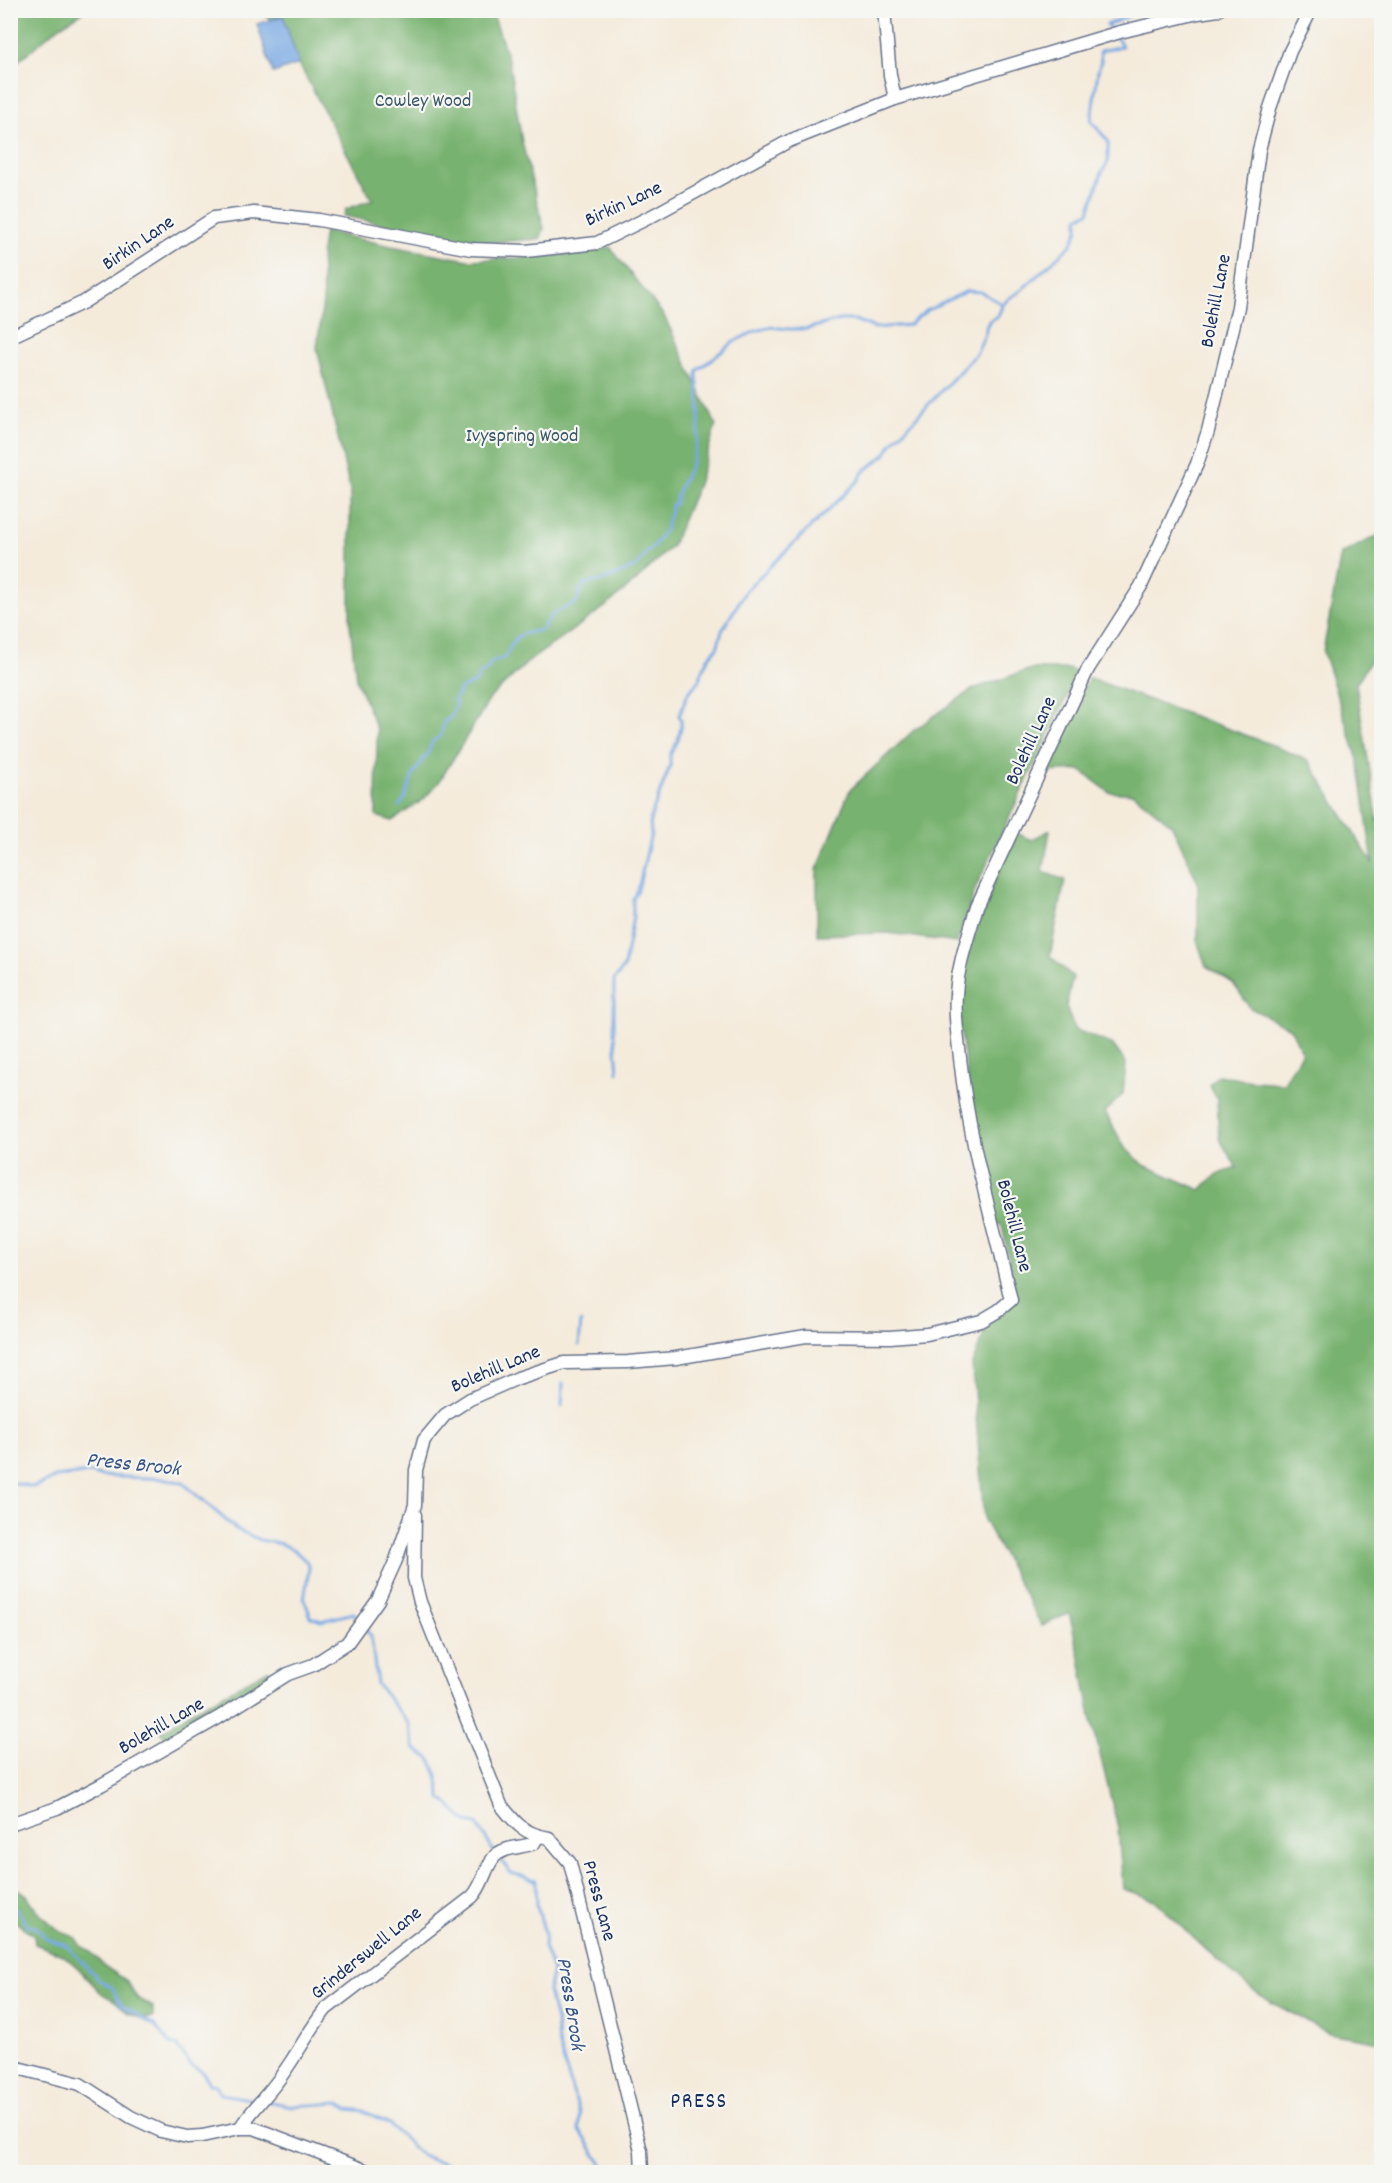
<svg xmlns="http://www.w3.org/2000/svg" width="1392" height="2183" font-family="Dekko,sans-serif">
  <rect width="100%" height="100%" fill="#f6f6f2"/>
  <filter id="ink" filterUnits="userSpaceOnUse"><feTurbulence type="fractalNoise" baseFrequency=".0167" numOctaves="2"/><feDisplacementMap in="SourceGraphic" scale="12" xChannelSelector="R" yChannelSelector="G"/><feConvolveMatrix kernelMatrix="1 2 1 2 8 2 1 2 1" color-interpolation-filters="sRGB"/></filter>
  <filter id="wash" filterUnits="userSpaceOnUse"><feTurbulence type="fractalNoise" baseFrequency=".008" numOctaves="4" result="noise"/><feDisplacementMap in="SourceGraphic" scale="24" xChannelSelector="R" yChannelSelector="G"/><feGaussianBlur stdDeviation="1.35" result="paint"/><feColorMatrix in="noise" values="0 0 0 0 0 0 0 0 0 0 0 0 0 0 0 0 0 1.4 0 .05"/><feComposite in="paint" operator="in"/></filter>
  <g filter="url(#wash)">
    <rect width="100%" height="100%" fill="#f4ebdb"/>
    <g fill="#78b270" stroke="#4a7067" stroke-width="1.5">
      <polygon points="11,10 85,10 85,11 60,26 11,67"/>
      <polygon points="262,11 492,11 509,62 522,142 544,229 540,239 495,242 463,241 344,216 346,209 372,200 299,64 283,16 269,19"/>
      <polygon points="324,231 391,246 468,260 522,258 589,252 610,247 664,316 716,425 698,484 672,546 637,580 605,607 528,662 491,697 439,782 423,800 392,821 376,816 377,730 356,679 350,624 350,489 317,348 323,301 321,251"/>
      <path d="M 1381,534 L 1381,644 L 1356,684 L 1382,847 L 1381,2042 L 1329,2033 L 1267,2000 L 1245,1984 L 1203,1947 L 1155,1900 L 1123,1889 L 1118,1828 L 1092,1722 L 1079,1653 L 1069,1613 L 1042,1626 L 984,1520 L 972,1364 L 989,1321 L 1016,1300 L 1016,1294 L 1002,1226 L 996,1222 L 978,1150 L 957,1007 L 966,960 L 990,891 L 1017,833 L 1031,840 L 1050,830 L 1043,872 L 1065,880 L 1050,956 L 1073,977 L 1066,1006 L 1074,1029 L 1113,1045 L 1126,1063 L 1123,1094 L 1105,1112 L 1125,1148 L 1144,1165 L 1201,1190 C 1213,1176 1219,1173 1237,1168 L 1219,1138 L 1217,1099 L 1209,1085 L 1218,1075 L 1252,1081 L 1284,1083 L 1302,1052 L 1290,1028 L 1250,1008 L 1233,983 L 1206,966 L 1198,943 L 1198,883 L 1172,825 L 1134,794 L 1109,792 L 1080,770 L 1045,772 L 1089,678 L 1270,744 L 1309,761 L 1373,864 L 1358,760 L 1323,652 L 1341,554 Z"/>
      <polygon points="1031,669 1069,669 1078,673 976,887 957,943 888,933 817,935 817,870 850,790 914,730 973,689"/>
      <polygon points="268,1670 276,1677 201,1724 166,1740 161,1732 191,1712"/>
      <polygon points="11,1886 27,1895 31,1903 40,1914 61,1932 75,1937 81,1946 89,1950 104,1966 127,1981 137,1998 153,2007 153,2017 142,2019 128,2013 114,2000 101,1993 78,1968 63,1955 35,1944 34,1935 11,1919"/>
    </g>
    <polygon fill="#78a8e3" stroke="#4a6ca0" stroke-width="1.5" points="283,16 299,64 273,73 257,24"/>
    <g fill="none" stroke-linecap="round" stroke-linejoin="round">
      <g stroke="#78a8e3" stroke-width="3">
        <polyline points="1112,32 1107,25 1131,15 1133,10"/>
        <path d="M 399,806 L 404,800 L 414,773 L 428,753 L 433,741 L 441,736 L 444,722 L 451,717 L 456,704 L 454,700 L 460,689 L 476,682 L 480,674 L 488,669 L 491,661 C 512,661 505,646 519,636 C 527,631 535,633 543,629 C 550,610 562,611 577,602 L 582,587 L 587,583 L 602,581 L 637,566 L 646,553 L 654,546 L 666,528 L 672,505 L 675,504 C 676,489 686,478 691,464 C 701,439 701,401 697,375 L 698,370 L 735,341 L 756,331 L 771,327 L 789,329 L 806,329 L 840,320 L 855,320 L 875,328 L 909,325 L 926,311 L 967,291 L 981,292 L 1002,304"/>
        <path d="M 614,1034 L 614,980 L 624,967 L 633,917 L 633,899 L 638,890 L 651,834 L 650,819 L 670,766 L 670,755 L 678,740 L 681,727 L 681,719 L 679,716 L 688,693 L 698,682 L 708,658 L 717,648 L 722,631 L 746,590 L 859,480 L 863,472 L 885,455 L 893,442 L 977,353 L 985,334 L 987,325 L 990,320 L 998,316 C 1002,304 1006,299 1018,293 L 1071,245 L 1078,230 L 1078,219 L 1080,216 L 1089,212 L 1102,172 L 1108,162 L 1108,141 L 1091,121 L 1098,71 L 1101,61 L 1100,51 L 1122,46 L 1116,37"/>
        <polyline points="615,1037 618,1072"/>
        <polyline points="579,1345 581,1322"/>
        <polyline points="562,1406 563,1384"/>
        <polyline points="10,1482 33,1487 57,1477 89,1473 100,1476 167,1479 183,1483 236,1529 260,1540 282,1544 294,1550 307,1562 309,1570 304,1599 311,1617 321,1621 354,1613 359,1620"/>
        <polyline points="363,1626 371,1636 377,1684 409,1724 414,1748 430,1759 437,1775 441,1798 467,1822 477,1824 494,1852"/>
        <polyline points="498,1857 511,1873 536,1880 537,1906 545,1933 544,1947 553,1971 548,1991 556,2020 558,2043 580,2115 579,2129 607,2172"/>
        <polyline points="10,1905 16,1908 27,1925 36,1927 47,1939 66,1945 100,1981 112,1987 122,2006 155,2026 170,2044 177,2046 190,2065 203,2072 209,2084 216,2085 221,2094 256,2100"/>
        <polyline points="266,2101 293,2106 338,2103 348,2109 364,2111 388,2123 422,2156 469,2172"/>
        <polyline points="516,2171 530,2172"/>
      </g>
    </g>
  </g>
  <g filter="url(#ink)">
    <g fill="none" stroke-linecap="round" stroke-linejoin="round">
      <g stroke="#67718a" stroke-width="15">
        <g id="minor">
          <polyline points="884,10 890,75 895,99"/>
          <polyline points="10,337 84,302 214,218 254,213 319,220 471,249 526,251 597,243 650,217 789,141 895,99 1120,32 1198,13 1218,10"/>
          <path d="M 415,1515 L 414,1578 L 420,1602 L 501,1805 C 516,1824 524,1834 549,1838 L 570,1863 L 641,2151 L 642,2172"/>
          <path d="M 10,1824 L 57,1808 L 101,1785 L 218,1718 L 288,1674 L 313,1665 L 347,1643 L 378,1600 L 396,1560 L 415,1505 L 416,1470 L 424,1440 L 445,1415 L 470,1399 L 518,1378 L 564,1363 L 628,1362 L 676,1358 L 806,1336 L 890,1337 L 927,1334 L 981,1321 L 998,1311 L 1011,1300 C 992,1218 969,1142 960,1058 C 958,1037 954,1016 956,994 C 958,964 969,934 977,906 L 1088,669 L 1141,586 L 1197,464 L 1208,431 L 1238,307 L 1259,150 L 1270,108 L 1290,51 L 1311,10"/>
          <polyline points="10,2066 80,2084 131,2117 161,2131 187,2137 202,2136 240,2128 254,2128 370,2172"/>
          <path d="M 240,2128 C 253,2108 271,2092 284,2072 C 299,2051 310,2029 326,2009 L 472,1897 C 484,1885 485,1865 496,1855 C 506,1846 523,1848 534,1843 L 538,1836"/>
        </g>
      </g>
      <use href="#minor" stroke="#fff" stroke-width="12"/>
    </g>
  </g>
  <g text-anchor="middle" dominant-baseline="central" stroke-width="4.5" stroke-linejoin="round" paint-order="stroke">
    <g font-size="20" fill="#3a5767" stroke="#f6f6f2">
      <text x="423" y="102">Cowley Wood</text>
      <text x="522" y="437">Ivyspring Wood</text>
    </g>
    <g font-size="20" fill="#1b2f5e" stroke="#f6f6f2">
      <text transform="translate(624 205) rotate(-25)">Birkin Lane</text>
      <text transform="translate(139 244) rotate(-34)">Birkin Lane</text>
      <text transform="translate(1217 301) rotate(-79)">Bolehill Lane</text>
      <text transform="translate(1032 741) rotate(-65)">Bolehill Lane</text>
      <text transform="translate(1013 1226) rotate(76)">Bolehill Lane</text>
      <text transform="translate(496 1370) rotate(-23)">Bolehill Lane</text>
      <text transform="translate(162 1727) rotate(-30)">Bolehill Lane</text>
      <text transform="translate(598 1901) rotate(75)">Press Lane</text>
      <text transform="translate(367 1954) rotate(-39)">Grinderswell Lane</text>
    </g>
    <g font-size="21" font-style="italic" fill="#375386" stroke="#f6f6f2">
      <text transform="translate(133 1466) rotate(6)">Press Brook</text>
      <text transform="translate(569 2004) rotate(81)">Press Brook</text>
    </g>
    <g font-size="22" letter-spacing="1.5" fill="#1b2f5e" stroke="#f6f6f2">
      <text x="699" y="2102">PRESS</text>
    </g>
  </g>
  <rect width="1392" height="2183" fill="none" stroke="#f6f6f2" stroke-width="36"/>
</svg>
